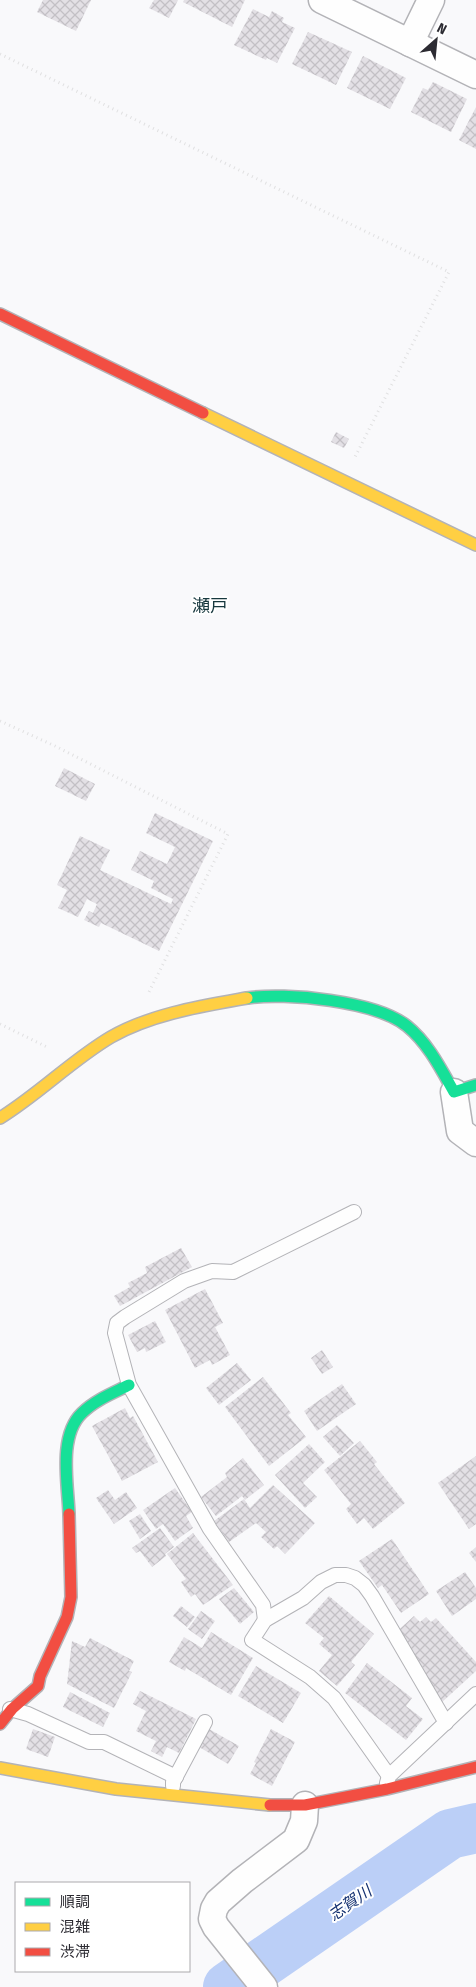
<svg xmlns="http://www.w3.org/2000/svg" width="476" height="1987" font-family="'Fira Sans Condensed','Noto Sans JP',sans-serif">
  <defs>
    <pattern id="building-cross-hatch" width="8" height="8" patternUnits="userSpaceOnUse" patternTransform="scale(1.25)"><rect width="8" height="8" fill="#e3e0e5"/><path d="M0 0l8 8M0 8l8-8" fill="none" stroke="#c3c0c5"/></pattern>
  </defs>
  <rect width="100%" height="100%" fill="#f9f9fb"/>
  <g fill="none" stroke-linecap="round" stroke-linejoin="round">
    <polyline stroke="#bbcff7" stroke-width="50" points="228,1987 450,1834 476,1828"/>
  </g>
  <g fill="url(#building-cross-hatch)">
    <polygon points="43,0 91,0 76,31 37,12"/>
    <polygon points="154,0 178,0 169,18 149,8"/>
    <polygon points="184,0 245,0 232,27 183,2"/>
    <polygon points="253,9 269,17 272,11 284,18 282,22 295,28 277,63 267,58 266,60 234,45"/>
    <polygon points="308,32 352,52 336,85 292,64"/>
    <polygon points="363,56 406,78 390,109 347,88"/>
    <polygon points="433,82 467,99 451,132 411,112 423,88 428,90"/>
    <polygon points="476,107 476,149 459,140"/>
    <polygon points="336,432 349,439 344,448 331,442"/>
    <polygon points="64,768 95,784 86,801 55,786"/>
    <polygon points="155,813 213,841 159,951 101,923 99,927 84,920 89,911 93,913 97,904 87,899 78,917 58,908 67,890 57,885 80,836 110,850 100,870 171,904 173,899 151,888 154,881 131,870 140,851 167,864 175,847 146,833"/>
    <polygon points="181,1248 192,1267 120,1306 114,1296 130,1287 128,1283 147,1273 145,1267"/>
    <polygon points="205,1289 223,1323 215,1327 230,1355 212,1365 210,1360 195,1368 165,1310"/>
    <polygon points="155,1321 166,1342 146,1352 145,1348 137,1352 128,1335"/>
    <polygon points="322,1350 333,1367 322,1374 311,1358"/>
    <polygon points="237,1363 251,1380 219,1405 206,1388"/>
    <polygon points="263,1377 291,1413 288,1415 306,1437 269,1466 225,1407"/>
    <polygon points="342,1384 356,1404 317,1431 304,1411"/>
    <polygon points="125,1408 130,1418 133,1416 158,1462 122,1481 92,1426"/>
    <polygon points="337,1425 354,1443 340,1456 323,1437"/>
    <polygon points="360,1441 377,1462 374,1464 405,1503 373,1529 364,1518 357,1524 346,1509 351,1504 324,1470"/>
    <polygon points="309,1444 325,1462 303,1483 317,1497 305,1508 275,1475"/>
    <polygon points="476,1456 476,1524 469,1529 438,1483"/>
    <polygon points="243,1458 264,1485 245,1500 242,1496 216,1516 201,1497 227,1477 225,1473"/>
    <polygon points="273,1485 315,1523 285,1554 277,1546 274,1549 261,1537 266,1532 256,1523 229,1542 214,1521 244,1499 250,1508"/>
    <polygon points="175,1488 192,1512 186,1516 193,1528 175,1541 163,1524 156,1529 143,1510"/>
    <polygon points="108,1490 115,1500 126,1492 137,1508 114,1524 96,1498"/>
    <polygon points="140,1514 151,1531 140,1539 129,1521"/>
    <polygon points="160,1528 174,1547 165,1554 166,1556 152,1567 140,1551 136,1553 132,1548"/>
    <polygon points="193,1533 233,1585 203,1605 195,1594 191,1597 181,1582 186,1579 167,1554"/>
    <polygon points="392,1539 429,1594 401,1613 382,1585 378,1588 359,1561"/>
    <polygon points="476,1547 476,1562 469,1553"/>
    <polygon points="465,1572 476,1588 476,1599 452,1616 436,1591"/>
    <polygon points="234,1588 254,1612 240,1624 219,1599"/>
    <polygon points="329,1596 374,1634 351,1662 355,1665 337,1686 319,1671 332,1655 319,1644 324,1638 305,1623"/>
    <polygon points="181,1606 195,1617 187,1627 173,1616"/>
    <polygon points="201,1611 215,1621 202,1639 188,1629"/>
    <polygon points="414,1616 420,1622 426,1617 431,1622 436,1618 476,1662 476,1671 440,1704 417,1674 423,1668 393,1635"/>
    <polygon points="211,1632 253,1658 231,1695 186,1668 185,1671 169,1662 184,1637 202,1648"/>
    <polygon points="90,1638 134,1661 129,1671 132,1672 114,1708 67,1684 72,1641 85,1647"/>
    <polygon points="367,1663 412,1698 406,1706 423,1719 406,1740 345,1693"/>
    <polygon points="256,1666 301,1693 283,1723 238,1696"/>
    <polygon points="140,1691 196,1719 179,1753 167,1747 162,1757 151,1751 156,1741 136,1731 146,1711 133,1704"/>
    <polygon points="70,1692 110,1713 103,1727 63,1707"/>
    <polygon points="33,1729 55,1737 48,1757 26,1749"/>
    <polygon points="209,1729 239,1746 228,1764 199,1747"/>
    <polygon points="271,1729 295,1742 272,1786 250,1774 256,1763 254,1762"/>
  </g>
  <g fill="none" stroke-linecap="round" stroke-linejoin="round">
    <g stroke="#b3b3b7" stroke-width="16">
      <g id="lane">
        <polyline points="265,1620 263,1605 210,1529 129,1385 115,1333 117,1323 125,1317 184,1281 212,1271 233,1272 354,1212"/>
        <polyline points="10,1709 28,1714 89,1742 104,1742 176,1777"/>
        <polyline points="389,1776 334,1698 310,1677 252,1640 265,1620 303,1598 321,1582 335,1575 346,1575 355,1578 364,1585 372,1596 446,1723"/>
        <polyline points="387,1783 389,1776 476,1694"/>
        <polyline points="173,1786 173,1782 205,1722"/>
      </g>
    </g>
    <g stroke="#b3b3b7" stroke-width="29">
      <g id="street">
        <polyline points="322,0 476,75"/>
        <polyline points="410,43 431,0"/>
        <polyline points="454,1092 460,1131 476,1143"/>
        <polyline points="264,1987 216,1927 212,1919 214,1909 218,1902 242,1881 296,1840 304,1821 305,1805"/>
      </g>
    </g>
    <g stroke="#b3b3b7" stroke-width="14">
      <g id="fast">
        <path d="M 247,998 C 286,992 376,1001 407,1026 C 428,1043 441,1069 454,1092 L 476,1085"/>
        <path d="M 69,1514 C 68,1484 58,1436 82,1413 C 95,1400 113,1393 129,1385"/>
      </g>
    </g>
    <g stroke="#b3b3b7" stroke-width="14">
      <g id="slow">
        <polyline points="203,413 476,545"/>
        <path d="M 0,1118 C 39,1094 72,1060 111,1037 C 151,1014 202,1006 247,998"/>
        <polyline points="0,1768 116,1789 270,1805"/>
      </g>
    </g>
    <g stroke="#b3b3b7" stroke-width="14">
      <g id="jam">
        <polyline points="0,314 203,413"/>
        <polyline points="0,1724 12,1709 38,1686 40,1676 67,1617 71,1597 69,1514"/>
        <polyline points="270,1805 305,1805 387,1789 476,1767"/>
      </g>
    </g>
    <g stroke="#e0e0e1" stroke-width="3" stroke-dasharray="1 4" stroke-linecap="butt">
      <polyline points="0,54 449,272 355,457"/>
      <polyline points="0,721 55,746 228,834 149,992"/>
      <polyline points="0,1024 49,1048"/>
    </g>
    <use href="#lane" stroke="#fefefe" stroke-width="14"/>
    <use href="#street" stroke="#fefefe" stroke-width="26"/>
    <use href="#fast" stroke="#16e098" stroke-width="11"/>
    <use href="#slow" stroke="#ffcf43" stroke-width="11"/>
    <use href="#jam" stroke="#f24e42" stroke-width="11"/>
  </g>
  <g text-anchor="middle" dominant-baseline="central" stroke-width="4" stroke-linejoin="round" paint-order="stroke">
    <g font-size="16" font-style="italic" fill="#143171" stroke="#fff">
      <text transform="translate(350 1903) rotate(-35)">志賀川</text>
    </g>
    <g font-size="18" fill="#17383e" stroke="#fff">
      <text x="210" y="606">瀬戸</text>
    </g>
  </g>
  <rect x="15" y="1882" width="175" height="90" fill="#ffffff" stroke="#abaaad"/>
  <rect x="25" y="1898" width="25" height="8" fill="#16e098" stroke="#abaaad"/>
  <text x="60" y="1907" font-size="15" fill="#2c2b32">順調</text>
  <rect x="25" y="1923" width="25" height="8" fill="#ffcf43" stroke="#abaaad"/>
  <text x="60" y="1932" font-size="15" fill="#2c2b32">混雑</text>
  <rect x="25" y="1948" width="25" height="8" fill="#f24e42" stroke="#abaaad"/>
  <text x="60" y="1957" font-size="15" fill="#2c2b32">渋滞</text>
  <g transform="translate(436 40) rotate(27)" stroke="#ffffff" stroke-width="4" paint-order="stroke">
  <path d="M0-4L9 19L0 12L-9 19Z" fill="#2c2b32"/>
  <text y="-8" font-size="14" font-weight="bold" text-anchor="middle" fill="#2c2b32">N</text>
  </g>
</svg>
